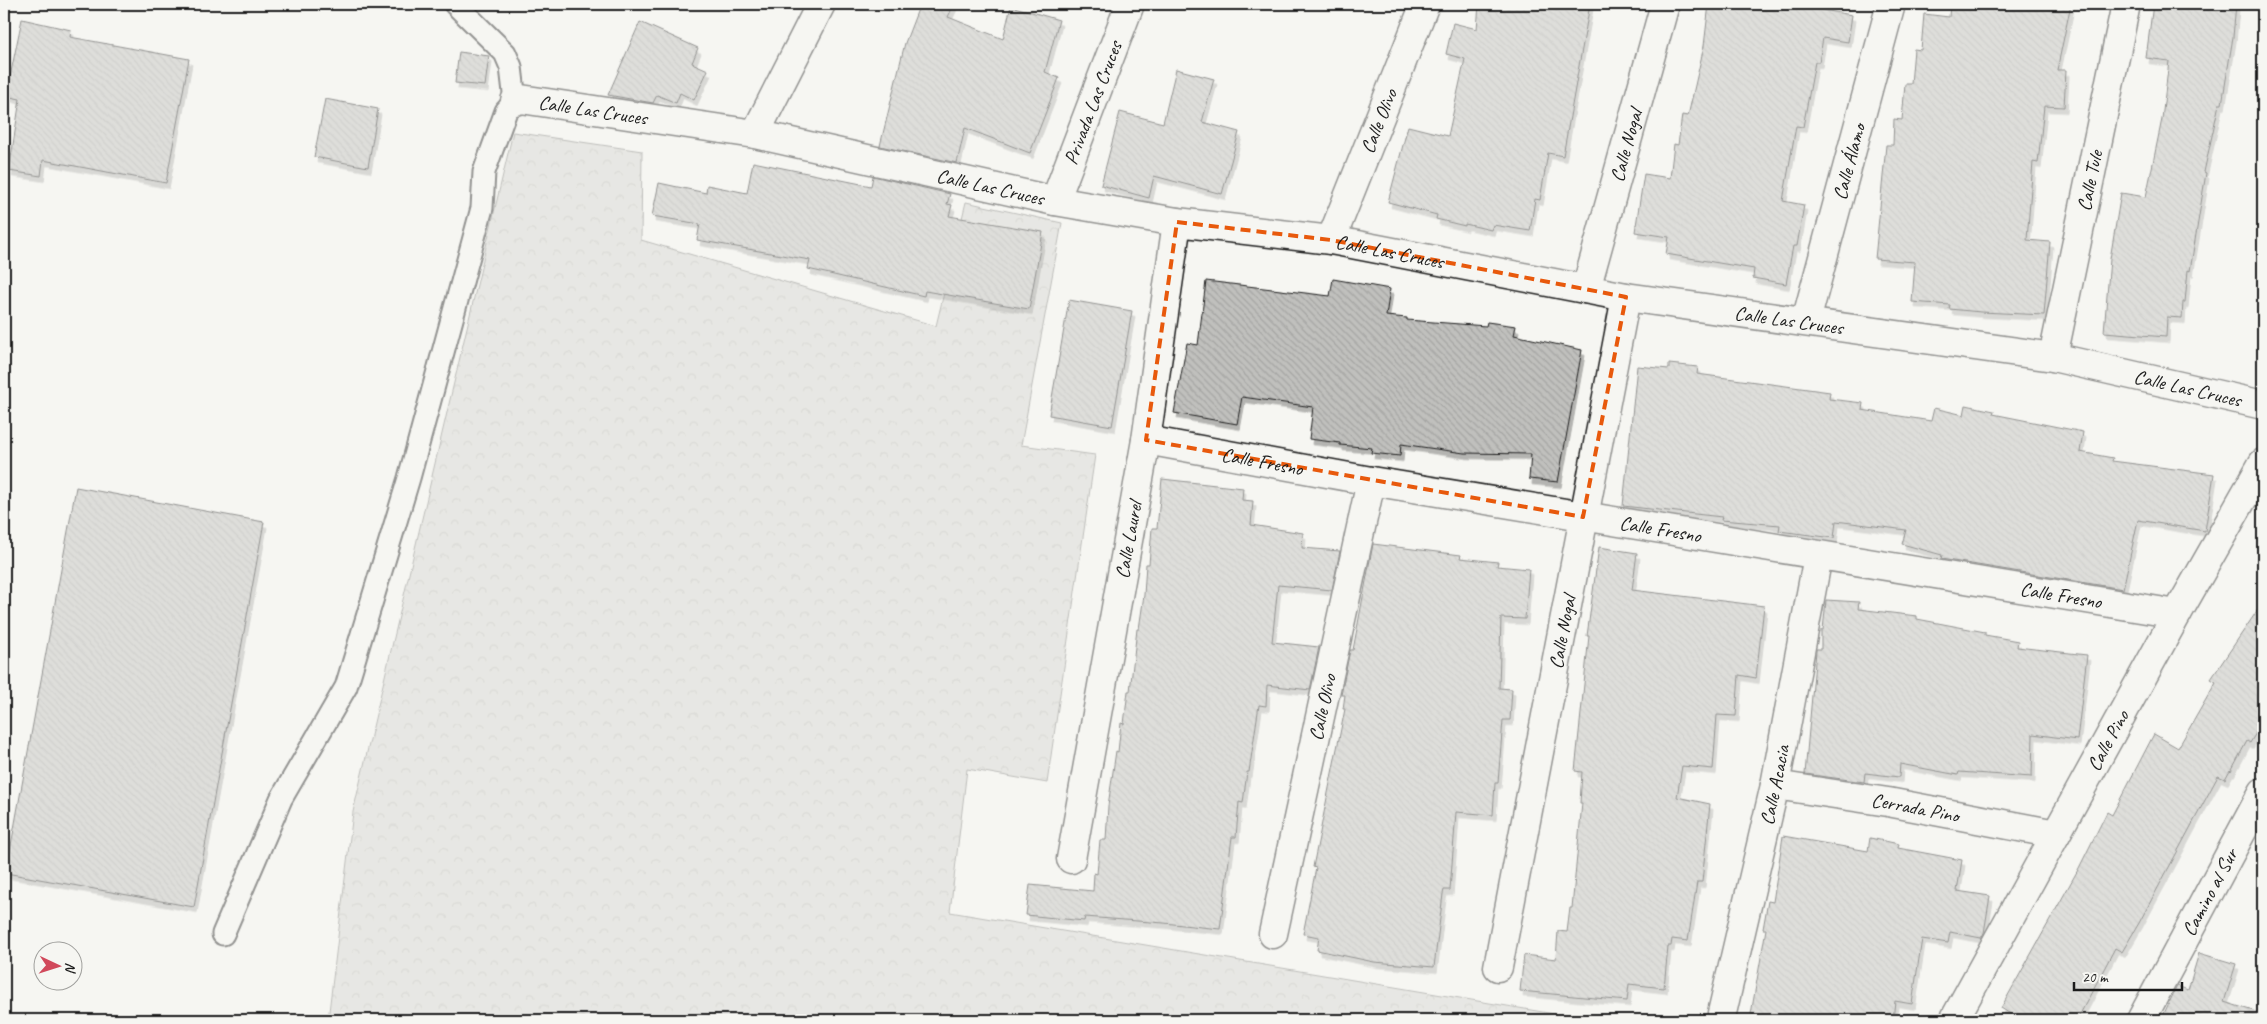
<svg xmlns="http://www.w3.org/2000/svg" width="2267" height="1024" font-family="Caveat,sans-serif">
  <defs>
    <pattern id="forest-crowns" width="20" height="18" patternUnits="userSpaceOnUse" patternTransform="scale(1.25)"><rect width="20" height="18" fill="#d6d6d2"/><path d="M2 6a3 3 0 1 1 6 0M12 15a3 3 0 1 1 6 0" fill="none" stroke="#b7b7b4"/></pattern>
    <pattern id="building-back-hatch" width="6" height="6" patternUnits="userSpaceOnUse" patternTransform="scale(1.25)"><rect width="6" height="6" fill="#c0c0bd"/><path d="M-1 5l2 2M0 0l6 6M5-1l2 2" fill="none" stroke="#a4a4a2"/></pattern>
    <filter id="shadow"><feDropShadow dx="3" dy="5.5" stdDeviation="0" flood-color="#0004"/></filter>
  </defs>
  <rect width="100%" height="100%" fill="#f6f6f2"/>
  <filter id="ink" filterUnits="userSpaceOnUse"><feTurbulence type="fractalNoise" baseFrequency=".02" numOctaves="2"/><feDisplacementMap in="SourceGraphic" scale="10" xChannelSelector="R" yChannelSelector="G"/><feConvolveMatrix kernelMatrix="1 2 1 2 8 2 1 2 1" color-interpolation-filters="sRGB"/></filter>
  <g filter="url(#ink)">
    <polygon fill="url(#forest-crowns)" stroke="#797977" points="513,132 642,151 641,240 936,326 966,202 1062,223 1021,445 1095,455 1047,783 967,769 950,912 1590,1020 328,1020 353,812"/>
    <g fill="url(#building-back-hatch)" stroke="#1c1c1c" filter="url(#shadow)">
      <polygon points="920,4 954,4 948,17 1003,39 1011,6 1059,20 1045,72 1059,78 1030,153 965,128 957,163 880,146 905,43"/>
      <polygon points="1479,4 1590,4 1563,156 1548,153 1540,200 1535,199 1530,231 1493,225 1491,230 1465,224 1465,226 1436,219 1437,215 1388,202 1408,126 1448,136 1465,59 1446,54 1453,23 1477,29"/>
      <polygon points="1709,4 1787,6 1787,4 1852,15 1848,42 1823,38 1819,62 1815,62 1803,127 1796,126 1783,201 1804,205 1797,246 1793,246 1786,284 1753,278 1754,269 1666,254 1669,237 1635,232 1644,174 1670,178 1674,144 1678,145 1682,115 1688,116 1704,46"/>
      <polygon points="1950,4 2071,4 2057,70 2066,70 2064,107 2044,106 2038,163 2033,162 2027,240 2050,242 2044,315 1981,312 1949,309 1950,305 1912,302 1915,262 1875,259 1886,145 1893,145 1894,119 1902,120 1905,84 1911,84 1914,49 1921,50 1924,14 1949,17"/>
      <polygon points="2153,4 2236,4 2233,37 2222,104 2219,104 2204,172 2206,173 2190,271 2188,270 2185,302 2183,302 2182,318 2167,317 2166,337 2104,332 2110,259 2121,193 2146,197 2162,119 2169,61 2146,58"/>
      <polygon points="22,19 71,30 70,37 189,59 166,183 43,160 41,176 9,171 20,99 6,96"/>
      <polygon points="640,22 698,48 692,63 708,70 694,100 680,93 676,103 657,95 653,103 608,95"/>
      <polygon points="459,52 489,56 485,86 455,83"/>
      <polygon points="1176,69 1214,79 1202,122 1239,132 1222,194 1154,176 1149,198 1101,185 1120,112 1163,123"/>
      <polygon points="325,99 378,109 368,167 314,157"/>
      <polygon points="753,162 871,186 873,176 950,194 947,204 952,205 949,216 1043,232 1029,309 925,291 924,296 808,269 810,260 697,240 700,224 652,216 659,183 706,193 707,185 747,193"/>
      <polygon points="1333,279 1390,289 1386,316 1407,318 1407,320 1486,326 1487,322 1516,326 1514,335 1582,350 1558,482 1529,479 1531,454 1464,453 1401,444 1400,456 1371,453 1372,448 1340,445 1340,443 1309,439 1313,407 1242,397 1237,424 1174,413 1187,343 1198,345 1206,281 1330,296"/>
      <polygon points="1069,300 1132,311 1112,426 1049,415"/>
      <polygon points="1669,364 1698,367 1697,374 1830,392 1829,399 1863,403 1862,410 1931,421 1934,408 1964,415 1966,405 1994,411 1993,414 2083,432 2080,452 2113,458 2112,461 2214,474 2205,531 2138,520 2123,589 1941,559 1942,555 1902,544 1906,530 1836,521 1834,538 1779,531 1780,525 1721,520 1722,517 1623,506 1637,366 1669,369"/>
      <polygon points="1162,479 1243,488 1242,500 1253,501 1251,525 1303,533 1302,548 1340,551 1332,590 1278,585 1272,642 1319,647 1310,690 1267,685 1266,706 1259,705 1249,772 1247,772 1243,803 1239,802 1236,837 1232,837 1220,929 1164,923 1085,917 1084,921 1026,915 1030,885 1093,891 1094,873 1097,874 1100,840 1106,840 1108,806 1116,751 1118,752 1121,723 1124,724 1128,691 1130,691 1137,629 1139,629 1144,595 1146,564 1149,564 1152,528 1157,528"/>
      <polygon points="76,487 264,522 194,907 6,873"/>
      <polygon points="1373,544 1461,555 1460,558 1498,562 1497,566 1529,569 1525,619 1501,618 1499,688 1512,689 1510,720 1503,720 1498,783 1495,783 1493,815 1456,812 1450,890 1444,890 1443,894 1434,967 1374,962 1317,950 1319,937 1303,934 1316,868 1313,867 1345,709 1343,709 1345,695 1341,695 1350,650 1353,650"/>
      <polygon points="1599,547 1637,553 1632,590 1764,606 1756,678 1739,675 1736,716 1717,715 1713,769 1682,766 1677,797 1710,804 1702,882 1697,882 1688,941 1672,939 1671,946 1668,946 1664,988 1629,984 1627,1001 1520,991 1524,955 1556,959 1558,931 1567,932 1570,908 1572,908 1582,803 1580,803 1582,772 1575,771 1589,636 1587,636"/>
      <polygon points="1826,600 1859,602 1858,609 1917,616 1917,619 1985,632 1985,635 2018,641 2017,647 2087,655 2077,740 2033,734 2032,777 1959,772 1958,775 1900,764 1899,777 1865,773 1864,782 1805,774 1816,651 1816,649 1821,649 1821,630 1823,630"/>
      <polygon points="2263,602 2263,721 2250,743 2247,741 2231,771 2230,770 2225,779 2218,776 2139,923 2122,952 2115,948 2077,1020 2020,1020 2001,1008 2079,868 2107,812 2112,815 2154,734 2178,748 2216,682 2211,679"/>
      <polygon points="1783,836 1868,851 1870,838 1899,844 1898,848 1962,860 1957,891 1990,896 1984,933 1981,938 1950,932 1948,943 1922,939 1912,1004 1895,1001 1893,1020 1780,1020 1751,1014 1766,929 1763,929 1768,901 1773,902"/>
      <polygon points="2199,953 2236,964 2224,1002 2263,1014 2262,1020 2161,1020 2177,986 2188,990"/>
    </g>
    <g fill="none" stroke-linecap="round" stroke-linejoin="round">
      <g stroke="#1c1c1c" stroke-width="25">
        <polyline id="service" points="223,934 281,799 346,687 409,478 482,208 484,172 506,111 515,101 511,67 505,53 455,4"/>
      </g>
      <g stroke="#1c1c1c" stroke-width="31">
        <g id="minor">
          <path id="s1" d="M 515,101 L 521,99 L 755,134 L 1055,201 L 1177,222 L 1331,240 L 1626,297 L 2053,357 L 2263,405"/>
          <polyline points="755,134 821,4"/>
          <path id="s2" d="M 1055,201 L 1130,4"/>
          <path id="s3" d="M 1331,240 L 1425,4"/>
          <path id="s4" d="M 1586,289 L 1665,4"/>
          <path id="s5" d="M 1806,321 L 1891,4"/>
          <path id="s6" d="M 2053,357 L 2126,4"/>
          <path id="s7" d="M 1146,440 L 1371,481 L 2177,614"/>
          <path id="s8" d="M 1775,785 L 1888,802 L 2056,834"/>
          <path id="s9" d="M 1071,859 L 1146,440 L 1177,222"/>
          <path id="s10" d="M 1273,934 L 1371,481"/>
          <path id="s11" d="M 1498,967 L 1626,297"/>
          <path id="s12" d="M 1722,1013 L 1775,785 L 1818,556"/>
          <path id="s13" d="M 1954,1020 L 2177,614 L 2263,463"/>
          <path id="s14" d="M 2141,1020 L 2263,792"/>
        </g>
      </g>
      <use href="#service" stroke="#f6f6f2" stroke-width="21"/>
      <use href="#minor" stroke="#f6f6f2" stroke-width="28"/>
    </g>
  </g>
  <path d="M0 0H2267V1024H0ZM 1177,222 L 1331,240 L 1626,297 L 1583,517 L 1146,440 Z" fill="#f6f6f2" fill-opacity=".55" fill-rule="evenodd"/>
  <path fill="none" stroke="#e8590c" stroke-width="4" stroke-dasharray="10 6" stroke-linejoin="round" d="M 1177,222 L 1331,240 L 1626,297 L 1583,517 L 1146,440 Z"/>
  <g text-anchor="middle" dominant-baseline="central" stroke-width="4" stroke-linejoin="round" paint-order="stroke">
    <g font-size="20" fill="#1c1c1c" stroke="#f6f6f2">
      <text stroke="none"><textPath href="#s2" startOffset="105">Privada Las Cruces</textPath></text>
      <text stroke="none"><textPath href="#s1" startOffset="79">Calle Las Cruces</textPath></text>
      <text stroke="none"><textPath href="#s3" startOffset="128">Calle Olivo</textPath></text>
      <text stroke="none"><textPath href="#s4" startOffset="149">Calle Nogal</textPath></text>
      <text stroke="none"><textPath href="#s5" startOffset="165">Calle Álamo</textPath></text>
      <text stroke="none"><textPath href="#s6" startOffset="180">Calle Tule</textPath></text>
      <text stroke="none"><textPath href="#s1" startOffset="484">Calle Las Cruces</textPath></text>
      <text stroke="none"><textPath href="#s1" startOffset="889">Calle Las Cruces</textPath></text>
      <text stroke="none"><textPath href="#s1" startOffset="1294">Calle Las Cruces</textPath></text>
      <text stroke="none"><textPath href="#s1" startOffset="1699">Calle Las Cruces</textPath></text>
      <text stroke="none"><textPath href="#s7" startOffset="118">Calle Fresno</textPath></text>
      <text stroke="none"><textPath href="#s7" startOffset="522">Calle Fresno</textPath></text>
      <text stroke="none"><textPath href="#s9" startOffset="324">Calle Laurel</textPath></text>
      <text stroke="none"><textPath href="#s7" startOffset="928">Calle Fresno</textPath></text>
      <text stroke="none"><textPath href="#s11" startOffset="341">Calle Nogal</textPath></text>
      <text stroke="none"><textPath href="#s10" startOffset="232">Calle Olivo</textPath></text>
      <text stroke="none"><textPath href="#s13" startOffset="319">Calle Pino</textPath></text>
      <text stroke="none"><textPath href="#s12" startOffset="234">Calle Acacia</textPath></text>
      <text stroke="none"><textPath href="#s8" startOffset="142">Cerrada Pino</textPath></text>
      <text stroke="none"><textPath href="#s14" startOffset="145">Camino al Sur</textPath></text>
    </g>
  </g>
  <rect width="2267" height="1024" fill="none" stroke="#f6f6f2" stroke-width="20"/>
  <rect x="10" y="10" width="2247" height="1004" fill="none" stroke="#1c1c1c" stroke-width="2" filter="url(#ink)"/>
  <g transform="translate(58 966) rotate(94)"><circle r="24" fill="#f6f6f2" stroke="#9f9f9c"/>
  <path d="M0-4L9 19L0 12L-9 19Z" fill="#d1495b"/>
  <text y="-8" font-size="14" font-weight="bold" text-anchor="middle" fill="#1c1c1c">N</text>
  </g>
  <path d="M2074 982v8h108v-8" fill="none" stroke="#1c1c1c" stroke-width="2.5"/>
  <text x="2082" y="982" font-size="15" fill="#1c1c1c" stroke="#f6f6f2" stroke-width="4" paint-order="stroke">20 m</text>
</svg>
